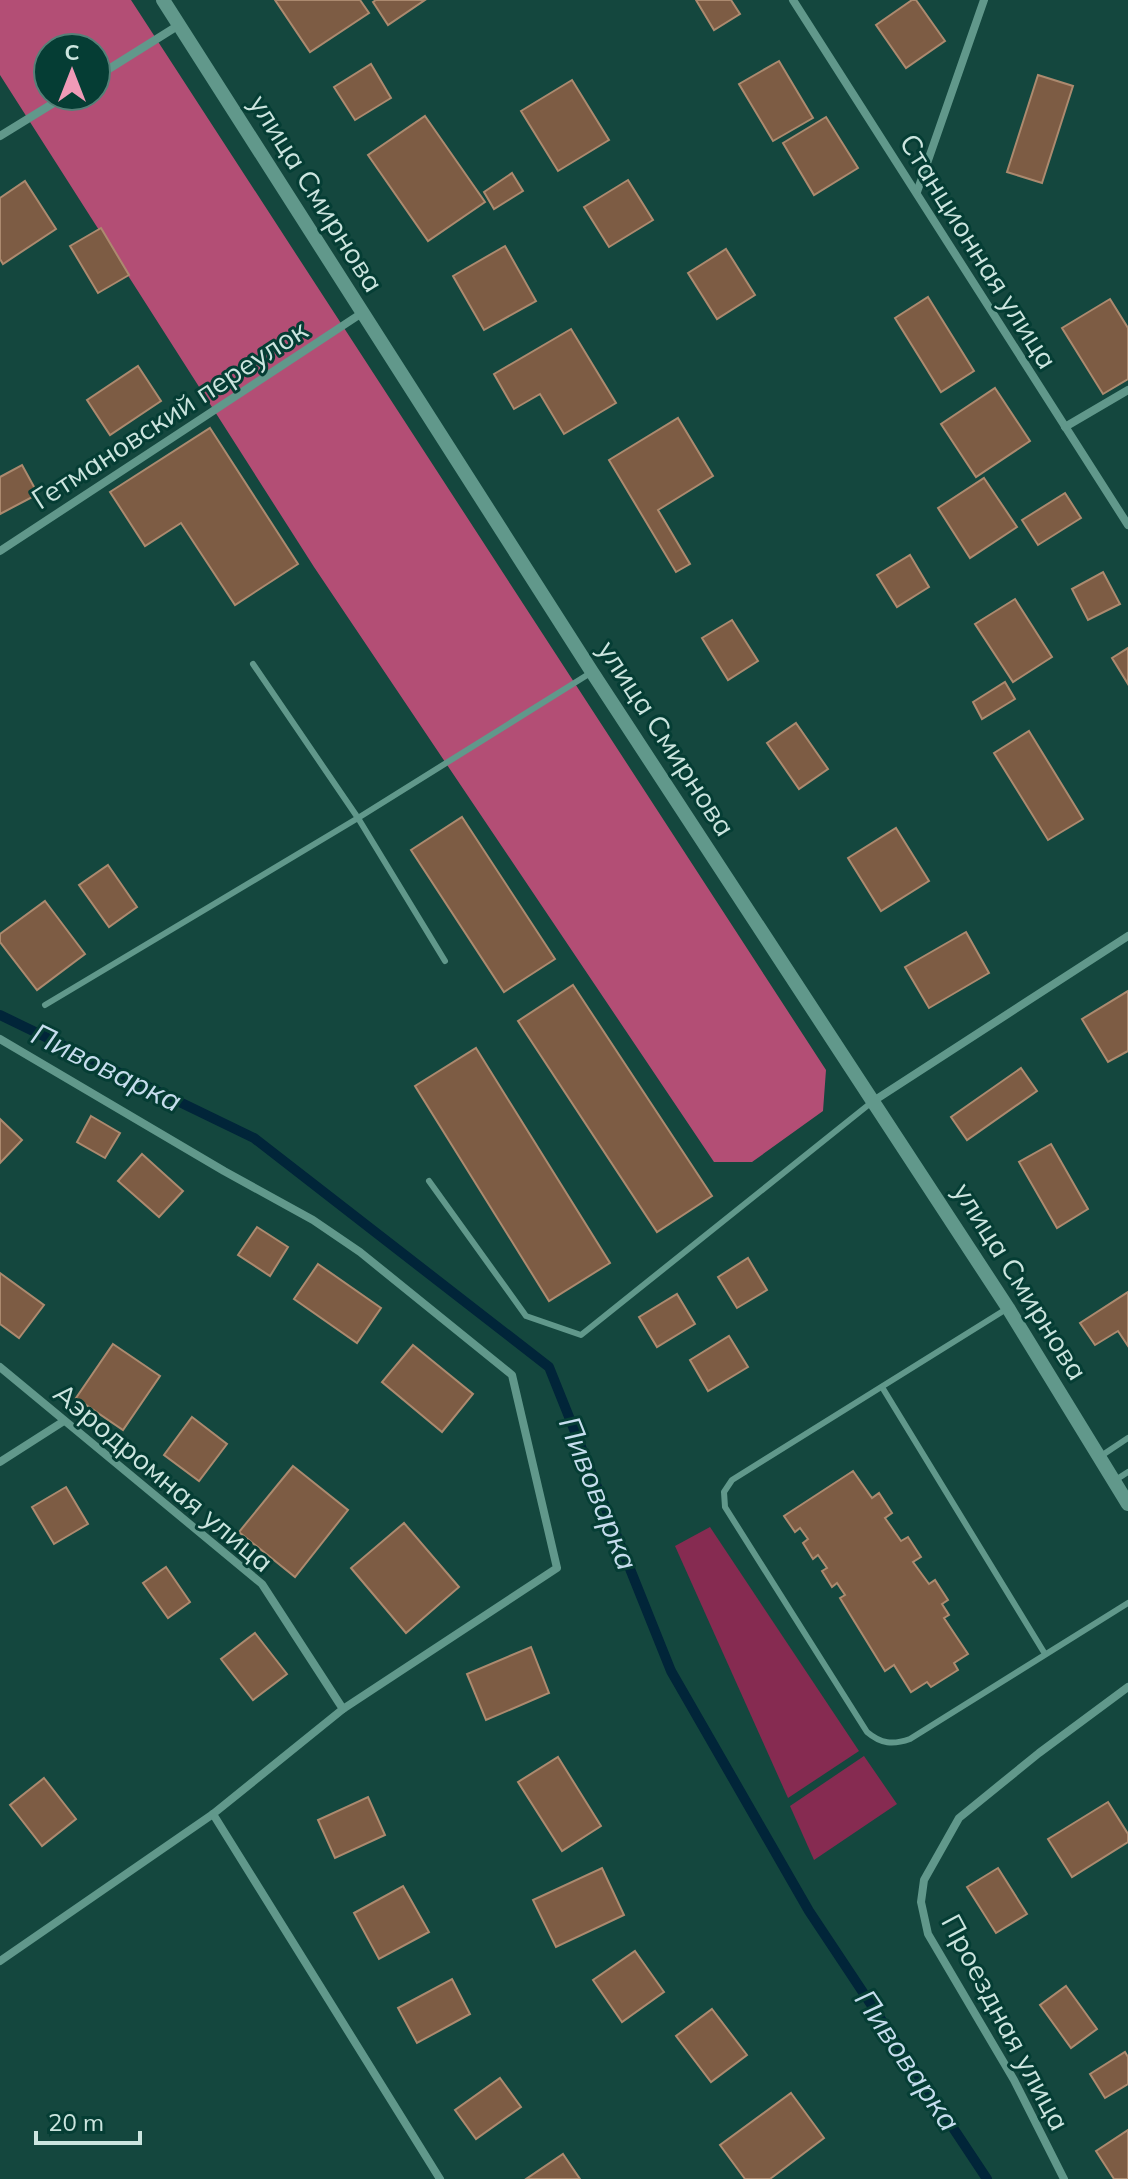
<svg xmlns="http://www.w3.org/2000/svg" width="1128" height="2179" font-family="Mulish,sans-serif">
  <rect width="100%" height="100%" fill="#14473e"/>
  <g fill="#862b51">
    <polygon points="710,1527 859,1751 788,1798 675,1546"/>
    <polygon points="864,1756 897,1804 814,1860 790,1806"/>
  </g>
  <path fill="#b34e75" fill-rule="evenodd" d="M 0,0 L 131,0 L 826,1070 L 823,1111 L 752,1162 L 714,1162 L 314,567 L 0,75 ZM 48,48 L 96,48 L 96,96 L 48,96 Z"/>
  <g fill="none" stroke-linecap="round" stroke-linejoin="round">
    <polyline stroke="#012539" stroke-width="10" points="0,1015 254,1138 549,1367 671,1671 809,1911 987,2179"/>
  </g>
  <g fill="#7d5c44" stroke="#ac8a6f" stroke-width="2">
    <polygon points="275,0 360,0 369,13 310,52"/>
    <polygon points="376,0 425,0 388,25 373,2"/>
    <polygon points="696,0 731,0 740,14 714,30"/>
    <polygon points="912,0 916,0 945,41 906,68 876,25"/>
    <polygon points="779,61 813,118 773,141 739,84"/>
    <polygon points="371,64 391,98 355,120 334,87"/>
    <polygon points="1038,75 1073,86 1042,183 1007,172"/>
    <polygon points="572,80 609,140 558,171 521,111"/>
    <polygon points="425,116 485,202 428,241 368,155"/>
    <polygon points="826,117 858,168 814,195 783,143"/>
    <polygon points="512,173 523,191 494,209 484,192"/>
    <polygon points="628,180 653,220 609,247 584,207"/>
    <polygon points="25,181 56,229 3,264 0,259 0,198"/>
    <polygon points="101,228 129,275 98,293 70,246"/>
    <polygon points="505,246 536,301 484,330 453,276"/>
    <polygon points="726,249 755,295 717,319 688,273"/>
    <polygon points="928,297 974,371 941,392 895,318"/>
    <polygon points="1110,299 1128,328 1128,379 1103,394 1062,328"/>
    <polygon points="571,329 616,403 564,434 540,394 514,409 494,374"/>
    <polygon points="138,366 161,401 110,435 87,400"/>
    <polygon points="995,388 1030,441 976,477 941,424"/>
    <polygon points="678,418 713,476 658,510 690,564 676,572 609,460"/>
    <polygon points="210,428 298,564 235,605 181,523 145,546 110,492"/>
    <polygon points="22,465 38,494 0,514 0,477"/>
    <polygon points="984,478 1017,527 970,558 938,508"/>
    <polygon points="1065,493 1081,518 1038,545 1022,520"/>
    <polygon points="910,555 929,587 897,607 877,575"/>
    <polygon points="1103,572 1120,604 1088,620 1072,589"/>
    <polygon points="1015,599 1052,657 1013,682 975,624"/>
    <polygon points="732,620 758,661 728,680 702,638"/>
    <polygon points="1128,648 1128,684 1112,658"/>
    <polygon points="1005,682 1015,699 982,719 973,702"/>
    <polygon points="796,723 828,769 799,789 767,743"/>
    <polygon points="1029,731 1083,819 1048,840 994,753"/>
    <polygon points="462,817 555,959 504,992 411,850"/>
    <polygon points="896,828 929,881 881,911 848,858"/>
    <polygon points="108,865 137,907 109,927 79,885"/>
    <polygon points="45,901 85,954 37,990 0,942 0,934"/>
    <polygon points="966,932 989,973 929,1008 905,967"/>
    <polygon points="573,985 712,1196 657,1232 518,1021"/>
    <polygon points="1128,991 1128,1051 1108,1062 1082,1019"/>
    <polygon points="476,1048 610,1263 549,1301 415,1086"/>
    <polygon points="1021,1068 1037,1091 967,1140 951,1117"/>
    <polygon points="91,1116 120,1133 105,1158 77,1142"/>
    <polygon points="0,1119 22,1140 0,1163"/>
    <polygon points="1051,1144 1088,1209 1057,1228 1019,1162"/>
    <polygon points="142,1154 183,1191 159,1217 118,1181"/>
    <polygon points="257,1227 288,1247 270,1276 238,1255"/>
    <polygon points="748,1258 767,1290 737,1308 718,1277"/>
    <polygon points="318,1264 381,1308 357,1343 294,1299"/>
    <polygon points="0,1273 44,1305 19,1338 0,1324"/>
    <polygon points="1128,1292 1128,1346 1118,1331 1095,1345 1080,1323"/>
    <polygon points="677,1294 695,1324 657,1347 639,1317"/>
    <polygon points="729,1336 748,1367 708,1391 690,1360"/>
    <polygon points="113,1344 160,1376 123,1430 76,1398"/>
    <polygon points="413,1345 473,1394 442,1432 382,1382"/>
    <polygon points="192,1417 227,1444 199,1481 164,1455"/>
    <polygon points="293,1466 348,1510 295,1577 239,1532"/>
    <polygon points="853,1471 872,1498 879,1493 892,1513 885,1518 901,1541 908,1537 921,1557 913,1562 929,1584 935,1580 948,1600 942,1604 949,1615 944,1618 968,1654 954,1663 958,1670 931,1687 927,1682 911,1692 894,1665 885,1671 840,1598 845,1595 837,1583 832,1587 822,1571 827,1568 818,1555 813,1559 803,1543 808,1539 800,1528 795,1532 784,1516"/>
    <polygon points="66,1487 88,1524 54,1544 32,1507"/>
    <polygon points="404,1523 459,1587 406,1633 351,1568"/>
    <polygon points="166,1567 190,1602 168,1618 143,1583"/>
    <polygon points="255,1633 287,1674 253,1700 221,1659"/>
    <polygon points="531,1647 549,1693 486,1720 467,1674"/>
    <polygon points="558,1757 601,1826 562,1851 518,1782"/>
    <polygon points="44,1778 76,1819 42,1846 10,1805"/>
    <polygon points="368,1797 385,1835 335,1858 318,1820"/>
    <polygon points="1108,1802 1128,1834 1128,1842 1072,1877 1048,1839"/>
    <polygon points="602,1868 624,1915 556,1947 533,1900"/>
    <polygon points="998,1868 1027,1914 996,1933 967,1887"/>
    <polygon points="403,1886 429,1932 379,1959 354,1913"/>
    <polygon points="635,1951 664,1992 622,2022 593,1980"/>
    <polygon points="452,1979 470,2014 417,2043 398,2008"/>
    <polygon points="1066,1986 1097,2029 1071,2048 1040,2005"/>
    <polygon points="712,2009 747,2055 711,2082 676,2036"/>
    <polygon points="1125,2052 1128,2057 1128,2084 1105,2098 1090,2074"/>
    <polygon points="500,2078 521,2107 476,2139 455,2110"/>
    <polygon points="791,2093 824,2138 770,2179 745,2179 720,2145"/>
    <polygon points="1128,2130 1128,2179 1114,2179 1096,2151"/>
    <polygon points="563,2154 580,2179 526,2179"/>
  </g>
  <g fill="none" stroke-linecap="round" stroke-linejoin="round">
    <g stroke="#61988b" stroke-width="6">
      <polyline points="253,664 358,818 445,961"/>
      <polyline points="45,1005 358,818 592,672"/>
      <polyline points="429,1181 526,1316 581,1335 872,1102"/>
      <path d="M 1008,1308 L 732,1480 L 724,1492 L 725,1507 L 867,1732 C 881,1744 893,1745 910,1739 L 1128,1603"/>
      <polyline points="882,1387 1045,1654"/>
      <polyline points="1101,1456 1128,1438"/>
      <polyline points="1114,1481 1128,1472"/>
    </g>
    <g stroke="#61988b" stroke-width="8">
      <polyline points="793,0 1128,525"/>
      <polyline points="96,77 179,25"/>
      <polyline points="0,136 65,96"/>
      <polyline points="917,192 984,0"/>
      <polyline points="1065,427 1128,390"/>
      <polyline points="0,551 362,313"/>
      <polyline points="0,1039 224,1171 313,1220 360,1252 512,1375 557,1568 343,1709 213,1814 0,1961"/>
      <polyline points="875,1100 1128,936"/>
      <polyline points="0,1367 262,1584 343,1709"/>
      <polyline points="0,1462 64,1421"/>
      <polyline points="213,1814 440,2179"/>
      <polyline points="1064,2179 1014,2080 928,1934 921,1902 924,1880 959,1818 1039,1753 1128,1687"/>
    </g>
    <polyline stroke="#61988b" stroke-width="14" points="163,0 592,672 1008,1308 1128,1504"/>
  </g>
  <g text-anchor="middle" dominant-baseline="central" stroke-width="6" stroke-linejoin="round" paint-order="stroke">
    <g font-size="28" fill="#cce5df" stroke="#053d34">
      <text transform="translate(317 193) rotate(58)">улица Смирнова</text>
      <text transform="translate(979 251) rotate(58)">Станционная улица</text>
      <text transform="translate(169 414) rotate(-33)">Гетмановский переулок</text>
      <text transform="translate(667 738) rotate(57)">улица Смирнова</text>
      <text transform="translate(1021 1281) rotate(58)">улица Смирнова</text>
      <text transform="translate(164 1477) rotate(40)">Аэродромная улица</text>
      <text transform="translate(1006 2022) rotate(62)">Проездная улица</text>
    </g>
    <g font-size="30" font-style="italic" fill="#c6dded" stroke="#053d34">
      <text transform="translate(107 1067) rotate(26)">Пивоварка</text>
      <text transform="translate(599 1493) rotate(68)">Пивоварка</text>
      <text transform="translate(908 2060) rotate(56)">Пивоварка</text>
    </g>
  </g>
  <g transform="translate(72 72)"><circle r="38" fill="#053d34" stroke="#558078" stroke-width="2"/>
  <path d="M0-6L14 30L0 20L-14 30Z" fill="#f09ab7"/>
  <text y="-12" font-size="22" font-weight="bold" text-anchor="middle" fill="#cce5df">С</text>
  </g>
  <path d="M36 2131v12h104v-12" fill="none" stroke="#cce5df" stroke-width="4"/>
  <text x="48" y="2131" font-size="24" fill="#cce5df" stroke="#053d34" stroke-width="6" paint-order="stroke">20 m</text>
</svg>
